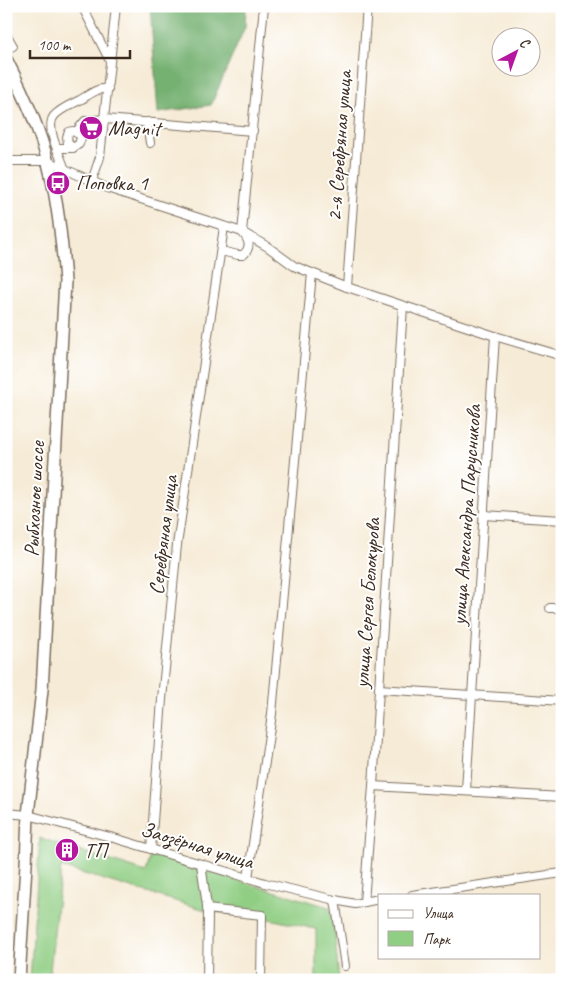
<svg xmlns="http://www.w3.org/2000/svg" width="568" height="986" font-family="Caveat,sans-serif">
  <rect width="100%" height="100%" fill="#fff"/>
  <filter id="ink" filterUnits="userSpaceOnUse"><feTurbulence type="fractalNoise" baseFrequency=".02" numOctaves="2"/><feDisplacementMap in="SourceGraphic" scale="10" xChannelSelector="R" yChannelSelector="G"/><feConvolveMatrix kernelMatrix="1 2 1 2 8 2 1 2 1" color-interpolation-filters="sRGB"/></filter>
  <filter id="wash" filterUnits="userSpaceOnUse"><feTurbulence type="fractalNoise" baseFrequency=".0096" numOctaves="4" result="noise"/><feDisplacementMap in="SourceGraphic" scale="20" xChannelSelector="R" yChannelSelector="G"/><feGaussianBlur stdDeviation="1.12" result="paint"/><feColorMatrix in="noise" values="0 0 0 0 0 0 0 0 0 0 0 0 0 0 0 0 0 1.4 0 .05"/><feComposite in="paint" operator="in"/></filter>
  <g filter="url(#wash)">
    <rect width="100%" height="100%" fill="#f6ebd6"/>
    <g fill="#90ce83" stroke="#667c50">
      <polygon points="40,838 146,872 151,855 329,907 334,926 339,980 316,980 316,929 269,919 209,911 61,867 49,980 30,980"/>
      <polygon points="424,973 430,980 400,980"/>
    </g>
    <polygon fill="#74b171" stroke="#586e48" points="150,6 246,6 245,27 211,105 158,113"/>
  </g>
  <g filter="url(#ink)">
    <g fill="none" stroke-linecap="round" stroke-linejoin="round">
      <g stroke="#7c6e5e" stroke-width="10">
        <g id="street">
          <polyline points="82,6 110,61"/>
          <polyline points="6,34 13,46 6,49"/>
          <polyline points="147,122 150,143"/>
          <polyline points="76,132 85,121 105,119 253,131"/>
          <polyline points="57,148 73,148 79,144 81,138 80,135 73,131 69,132 67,137 68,143 73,148"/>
          <polyline points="6,161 47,161 107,188 242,232 268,247 294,266 347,287 495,336 562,356"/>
          <path d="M 64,167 C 60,155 45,127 54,116 C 60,109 72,104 80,100 C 89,95 98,87 108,89"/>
          <polyline points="92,181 100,157 116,6"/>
          <path d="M 221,251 L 238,255 L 243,255 C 252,247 249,240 242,232 L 264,6"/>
          <polyline points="347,287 367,6"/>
          <polyline points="483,515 562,520"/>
          <polyline points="550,608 562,608"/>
          <polyline points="379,689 562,701"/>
          <polyline points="373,786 562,797"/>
          <polyline points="466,790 495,336"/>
          <polyline points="6,813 28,815 114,838 265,883 335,900 355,904 379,899"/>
          <polyline points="151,849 162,699 177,545 224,227"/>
          <polyline points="201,864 208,913 207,980"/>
          <polyline points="248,878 272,714 312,273"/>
          <polyline points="412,895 562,873"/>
          <polyline points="335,900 345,966"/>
          <polyline points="364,902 373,786 403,306"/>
          <polyline points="207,909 262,915 261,980"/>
        </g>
      </g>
      <g stroke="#7c6e5e" stroke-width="14">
        <path id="secondary" d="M 6,59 C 23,92 39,126 48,163 C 58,201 62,241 65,281 L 42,690 L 28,815 L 26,865 L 19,980"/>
      </g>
      <use href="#street" stroke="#fff" stroke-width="8"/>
      <use href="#secondary" stroke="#fff" stroke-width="11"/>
    </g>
  </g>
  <defs>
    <g id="supermarket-disc" transform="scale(1.25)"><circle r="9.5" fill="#b5179e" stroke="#fff"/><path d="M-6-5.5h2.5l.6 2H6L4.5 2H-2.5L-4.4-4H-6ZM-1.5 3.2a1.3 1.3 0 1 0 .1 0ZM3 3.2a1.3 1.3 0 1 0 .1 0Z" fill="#fff"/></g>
    <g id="bus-disc" transform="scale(1.25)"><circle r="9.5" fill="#b5179e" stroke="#fff"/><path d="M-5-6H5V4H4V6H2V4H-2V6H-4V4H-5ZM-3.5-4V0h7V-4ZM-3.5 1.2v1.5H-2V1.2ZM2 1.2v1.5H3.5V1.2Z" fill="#fff"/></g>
    <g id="building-disc" transform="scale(1.25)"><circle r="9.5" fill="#b5179e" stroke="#fff"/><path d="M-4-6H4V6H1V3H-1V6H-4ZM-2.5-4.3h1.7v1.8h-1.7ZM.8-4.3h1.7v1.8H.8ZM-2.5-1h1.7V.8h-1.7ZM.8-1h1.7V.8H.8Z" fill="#fff"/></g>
  </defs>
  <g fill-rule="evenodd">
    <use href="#supermarket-disc" x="91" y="128"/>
    <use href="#bus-disc" x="58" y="183"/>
    <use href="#building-disc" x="67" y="850"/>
  </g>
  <g text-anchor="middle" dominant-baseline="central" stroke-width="4" stroke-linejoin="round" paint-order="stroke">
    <g font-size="21" fill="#3b2a1e" stroke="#fff" text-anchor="start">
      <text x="108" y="128">Magnit</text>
      <text x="76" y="183">Поповка 1</text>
      <text x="84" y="850">ТП</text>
    </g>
    <g font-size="21" fill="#3b2a1e" stroke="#fff">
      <text transform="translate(339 146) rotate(-86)">2-я Серебряная улица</text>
      <text transform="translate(34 499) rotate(-87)">Рыбхозное шоссе</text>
      <text transform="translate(466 515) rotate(-86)">улица Александра Парусникова</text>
      <text transform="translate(163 535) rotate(-83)">Серебряная улица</text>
      <text transform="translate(367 603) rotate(-86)">улица Сергея Белокурова</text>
      <text transform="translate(197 845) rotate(17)">Заозёрная улица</text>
    </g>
  </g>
  <rect width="568" height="986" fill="none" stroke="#fff" stroke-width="25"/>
  <rect x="378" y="894" width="162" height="65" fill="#ffffff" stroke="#b1aaa5"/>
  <rect x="388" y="910" width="25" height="8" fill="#ffffff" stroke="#b1aaa5"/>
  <text x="423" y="918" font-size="15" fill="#3b2a1e">Улица</text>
  <rect x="388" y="931" width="25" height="15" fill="#90ce83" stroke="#b1aaa5"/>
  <text x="423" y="944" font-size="15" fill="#3b2a1e">Парк</text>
  <g transform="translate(516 52) rotate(41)"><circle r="24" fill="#ffffff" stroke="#b1aaa5"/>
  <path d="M0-4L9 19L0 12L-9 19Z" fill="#b5179e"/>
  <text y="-8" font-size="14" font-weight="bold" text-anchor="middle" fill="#3b2a1e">С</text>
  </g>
  <path d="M30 50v8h100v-8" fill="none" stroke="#3b2a1e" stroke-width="2.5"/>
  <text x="38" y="50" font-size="15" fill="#3b2a1e" stroke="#ffffff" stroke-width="4" paint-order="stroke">100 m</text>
</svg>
